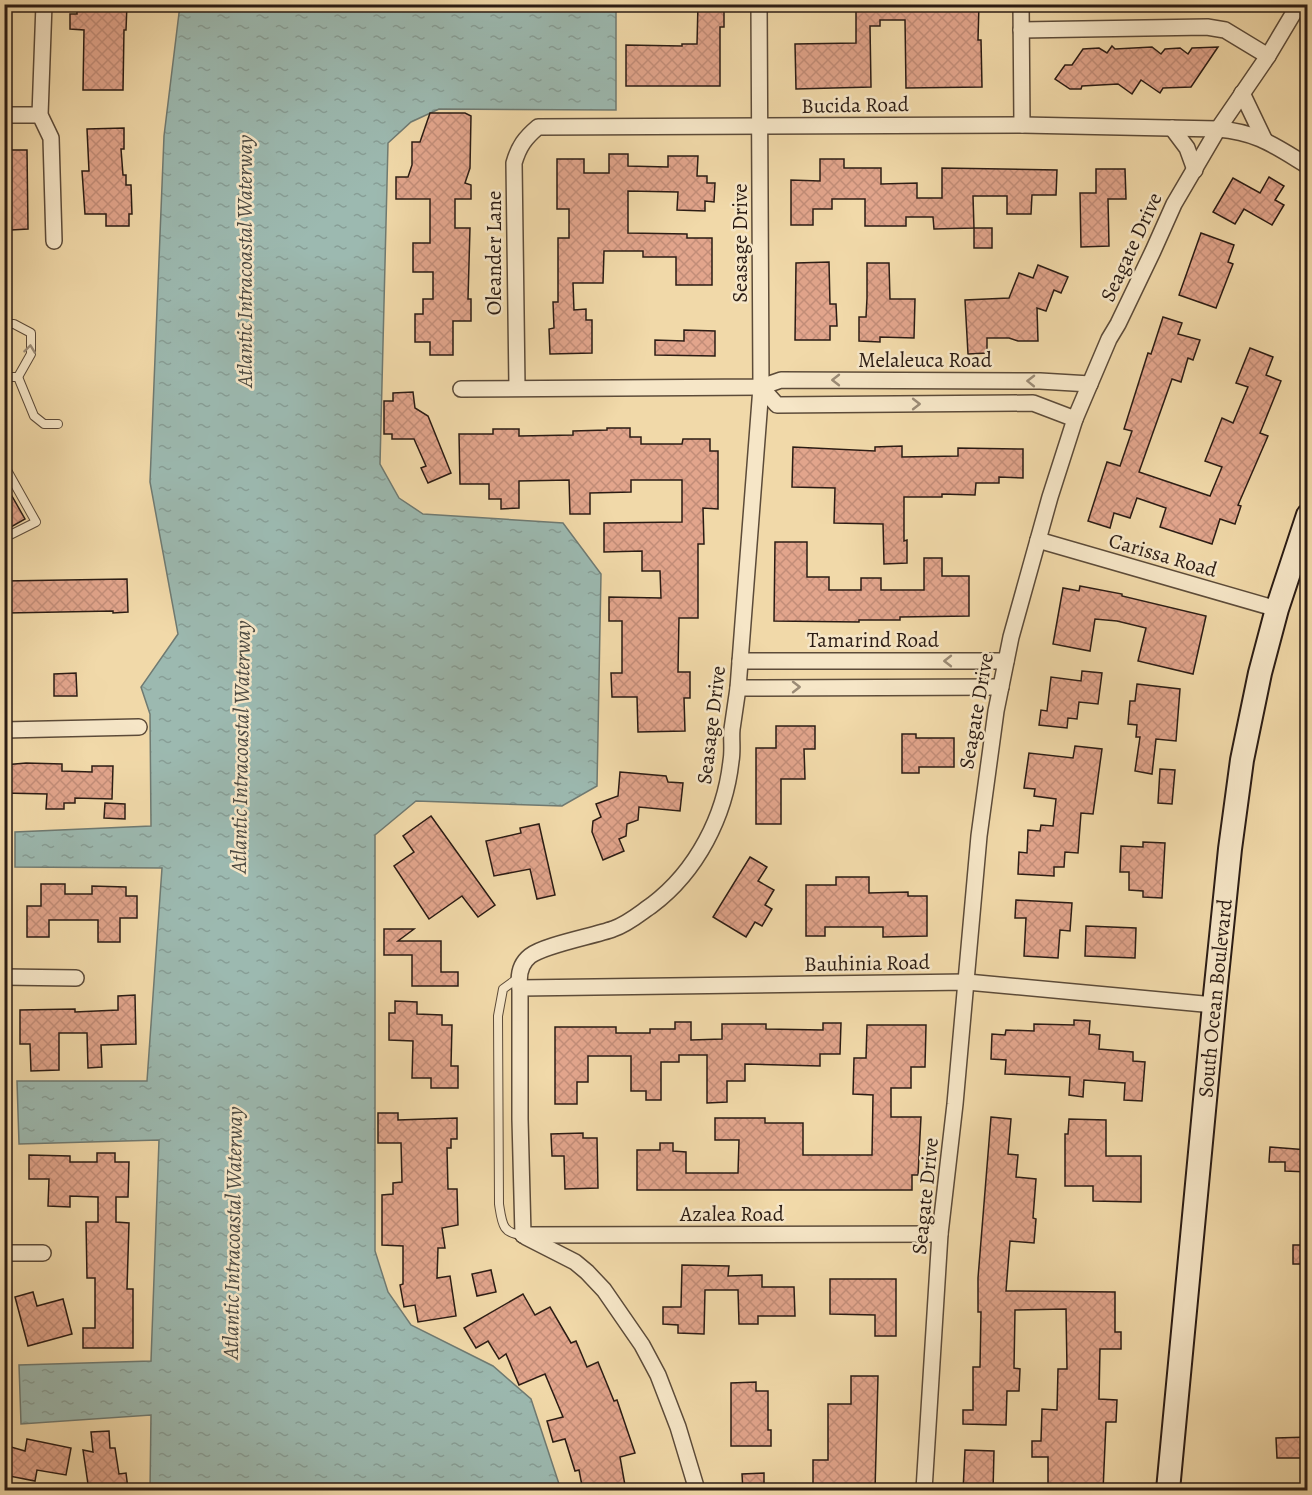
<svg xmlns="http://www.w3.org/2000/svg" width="1312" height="1495" font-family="Alegreya,serif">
  <defs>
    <pattern id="water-ripples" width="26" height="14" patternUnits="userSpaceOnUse" patternTransform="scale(1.5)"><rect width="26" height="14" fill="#9cb9b0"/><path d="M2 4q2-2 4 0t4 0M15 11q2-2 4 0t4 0" fill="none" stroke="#879e96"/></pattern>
    <pattern id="building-cross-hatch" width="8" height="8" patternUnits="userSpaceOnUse" patternTransform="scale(1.5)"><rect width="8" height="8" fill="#e2a58c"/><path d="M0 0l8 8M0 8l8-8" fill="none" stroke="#c28d78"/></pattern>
  </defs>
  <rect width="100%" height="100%" fill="#f1d9a9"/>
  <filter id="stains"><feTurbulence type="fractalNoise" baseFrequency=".00333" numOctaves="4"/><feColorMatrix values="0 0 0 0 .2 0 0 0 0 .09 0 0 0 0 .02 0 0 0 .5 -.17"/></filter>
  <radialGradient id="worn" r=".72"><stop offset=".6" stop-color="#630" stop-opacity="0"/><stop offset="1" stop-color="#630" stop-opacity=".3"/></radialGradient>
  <polygon fill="url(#water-ripples)" stroke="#6f7a72" stroke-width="1.5" points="180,5 616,5 616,110 439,109 411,122 388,143 380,464 399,498 423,514 563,523 601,574 597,786 562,806 416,801 375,835 375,1251 388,1292 411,1325 493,1366 531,1399 561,1490 150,1490 151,1415 21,1424 19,1365 151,1361 159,1140 19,1144 17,1081 147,1081 162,868 15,867 15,832 151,826 150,714 141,687 178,634 150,482 164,136"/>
  <g fill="url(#building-cross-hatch)" stroke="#2b1c14" stroke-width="1.5">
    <polygon points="77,4 127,4 126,30 124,30 123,90 83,90 84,30 70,29 70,14 77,14"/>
    <polygon points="698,4 724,4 724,27 720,27 720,86 626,86 626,45 682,46 682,44 697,44"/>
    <polygon points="856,4 979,4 978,40 981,40 982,87 906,88 905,20 880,20 880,26 870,26 871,87 796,89 795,44 856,43"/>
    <polygon points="1112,46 1115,49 1152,47 1161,54 1165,49 1180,48 1188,54 1192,48 1218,47 1191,87 1163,88 1160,93 1141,80 1132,94 1118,84 1082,86 1081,89 1070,89 1055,79 1065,65 1072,65 1083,49 1099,48 1107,53"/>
    <polygon points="430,113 465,113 471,116 470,168 465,183 471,185 471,199 455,199 455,228 470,228 468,299 471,299 471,321 453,321 453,355 430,355 430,342 415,342 415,314 423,314 423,299 433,299 433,272 413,272 413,243 430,243 430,199 396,199 396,177 408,177 412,165 412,142 420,142"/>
    <polygon points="124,128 124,149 121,149 123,175 126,175 126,185 131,185 132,214 129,214 129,226 106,226 106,214 85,214 82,171 89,171 87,129"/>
    <polygon points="4,150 27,150 28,229 11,230 11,203 4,203"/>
    <polygon points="609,154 628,154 628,166 668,167 668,156 698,156 697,176 707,176 707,183 715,183 714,202 705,201 705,211 677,210 678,192 628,191 628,233 687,234 687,238 712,238 712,285 676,285 676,257 643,257 643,251 604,251 603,283 573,283 574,310 586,309 586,320 592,320 592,353 550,354 549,329 554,328 553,302 558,302 558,238 569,238 569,209 557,209 557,159 584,159 584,173 609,173"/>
    <polygon points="820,159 844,159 844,168 881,168 881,184 917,183 917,198 942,198 942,168 1057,170 1056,195 1032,195 1031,214 1007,214 1007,196 973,196 974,228 934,229 933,217 906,217 906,226 865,226 865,199 832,199 832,209 813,209 813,225 791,225 791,180 820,181"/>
    <polygon points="1096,169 1125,169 1126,199 1108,199 1109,246 1081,247 1080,193 1096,193"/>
    <polygon points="1269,177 1284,186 1275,200 1284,205 1272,225 1244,209 1235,224 1213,212 1233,178 1260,193"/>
    <rect x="974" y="228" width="18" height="20"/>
    <polygon points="1201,233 1234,245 1228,262 1233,264 1216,308 1179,295"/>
    <polygon points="829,262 830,304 836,304 837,326 830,326 830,340 795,340 796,263"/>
    <polygon points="867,263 889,263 890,299 915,299 914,338 880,337 880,342 859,341 859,317 866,317 867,298"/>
    <polygon points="1038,265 1068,277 1061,293 1054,290 1046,311 1037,308 1038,341 1018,341 1009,338 987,338 987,353 968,354 965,300 1009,298 1019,273 1033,278"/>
    <polygon points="1163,317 1182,323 1178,334 1200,340 1193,360 1188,358 1181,382 1172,379 1139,472 1210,496 1222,467 1205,461 1222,418 1233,423 1248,387 1236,383 1250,348 1273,357 1266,375 1281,381 1260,433 1268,436 1238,505 1241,506 1235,524 1220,519 1212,544 1160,527 1166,508 1137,498 1130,518 1114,513 1110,528 1088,521 1107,462 1120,466 1132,431 1124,429 1148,353 1151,354"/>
    <polygon points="684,330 715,331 715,356 655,355 655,340 684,341"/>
    <polygon points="413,392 415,408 428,416 451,473 428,483 421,468 426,466 414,439 392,439 392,434 384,434 384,401 393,401 393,393"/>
    <polygon points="607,428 630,428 630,437 641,437 641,444 682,444 683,439 710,439 710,451 718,451 718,509 703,508 704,544 698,544 698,618 679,618 678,672 690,672 690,698 684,698 685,731 638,732 637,697 612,697 611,673 622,673 622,621 609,621 609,597 661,598 660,571 642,571 642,551 604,552 604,523 682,522 682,480 631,480 631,492 590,493 590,514 570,514 569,480 519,481 519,508 501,509 501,499 489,499 489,484 460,484 459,434 493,434 493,429 519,429 519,436 573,435 573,431 607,430"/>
    <polygon points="902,446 902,457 958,456 958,448 1023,449 1023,478 999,477 999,483 976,483 975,495 942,494 942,497 904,497 904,541 907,540 907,563 884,564 883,524 834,523 835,488 792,487 793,447 875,451 875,447"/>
    <polygon points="4,482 25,519 4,531"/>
    <polygon points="775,542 807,542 807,577 829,577 829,590 861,590 861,578 881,578 881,590 924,590 924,558 942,558 942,576 969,576 969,616 900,617 900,620 859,620 859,622 774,621"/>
    <polygon points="127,579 128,612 113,613 113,611 7,613 7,601 4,601 4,581"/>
    <polygon points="1080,586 1122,594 1122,596 1206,616 1193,674 1138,661 1146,628 1117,621 1095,619 1090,651 1053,644 1063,588 1079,591"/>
    <polygon points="1082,671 1102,673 1098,704 1079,702 1077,719 1068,718 1067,728 1039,725 1041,710 1047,711 1051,677 1081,681"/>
    <polygon points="76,673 77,696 54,696 54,674"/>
    <polygon points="1137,684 1180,689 1176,741 1156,739 1152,774 1135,771 1140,737 1136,737 1137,725 1128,724 1130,701 1135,701"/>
    <polygon points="776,726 815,726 815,749 804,749 805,779 781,779 781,824 756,824 756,748 776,748"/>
    <polygon points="902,734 916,734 916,738 954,738 954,767 919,767 919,773 902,773"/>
    <polygon points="1075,746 1102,749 1093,814 1081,813 1078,853 1065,852 1064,867 1054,867 1054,876 1018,874 1019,852 1027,853 1028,830 1040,831 1041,825 1053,826 1056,799 1034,796 1035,789 1024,788 1029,753 1073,758"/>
    <polygon points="26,763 62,764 62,771 92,772 92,766 113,766 112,799 75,798 75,803 64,803 64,809 46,809 47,794 4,793 4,765"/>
    <polygon points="1160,769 1175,770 1172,804 1158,803"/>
    <polygon points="620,772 666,776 668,782 683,783 680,811 639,807 638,820 627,824 626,836 619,839 624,851 603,860 592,832 593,821 601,817 596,804 618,796"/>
    <polygon points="105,803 125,804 125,819 104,818"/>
    <polygon points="431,816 495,905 478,917 462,896 429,919 394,866 414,852 403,836"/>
    <polygon points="539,824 555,895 537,899 530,869 494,876 486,841 521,833 520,828"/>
    <polygon points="1143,842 1165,843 1162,898 1143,897 1143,891 1129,890 1129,872 1120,872 1121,846 1143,847"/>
    <polygon points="750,857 767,867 758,881 774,890 765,905 772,909 762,926 755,922 746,937 713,917"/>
    <polygon points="836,877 869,877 869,893 908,892 908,896 927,896 927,936 883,937 883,927 825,927 825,936 806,936 806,885 836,885"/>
    <polygon points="41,884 65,884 65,894 92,894 92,886 126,887 126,896 137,896 137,918 120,918 120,942 98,942 98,920 49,920 49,937 27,937 27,906 41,906"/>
    <polygon points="1016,900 1072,903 1070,931 1060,930 1058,958 1024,956 1026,918 1015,918"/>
    <polygon points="1086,926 1136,928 1135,958 1085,956"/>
    <polygon points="384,929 414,929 398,941 441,941 441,972 458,972 458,986 412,986 412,955 384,955"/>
    <polygon points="135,995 136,1044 101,1045 102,1067 88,1068 87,1033 59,1033 59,1070 31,1071 30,1044 20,1044 20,1010 75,1009 75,1012 118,1010 118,996"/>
    <polygon points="395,1001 417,1002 417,1014 442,1015 442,1025 452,1025 451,1066 458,1066 458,1088 431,1088 431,1078 412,1078 413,1041 389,1040 389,1013 395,1013"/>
    <polygon points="1074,1020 1090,1021 1089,1034 1100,1035 1099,1049 1133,1052 1133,1061 1145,1062 1142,1101 1124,1100 1125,1083 1084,1080 1083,1097 1069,1095 1070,1077 1005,1074 1006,1060 991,1059 992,1034 1005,1035 1006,1030 1034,1031 1034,1024 1074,1025"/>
    <polygon points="675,1022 691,1022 691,1040 722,1039 722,1024 766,1024 766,1029 823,1030 823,1023 841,1023 840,1054 820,1054 820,1066 745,1064 745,1081 727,1081 727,1102 707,1103 707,1055 679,1055 679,1062 661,1062 661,1100 646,1100 646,1091 631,1091 631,1056 588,1056 588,1082 577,1082 577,1104 555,1104 555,1027 616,1027 616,1033 650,1033 650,1029 675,1029"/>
    <polygon points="867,1025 926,1025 925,1067 911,1067 911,1088 891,1088 891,1117 921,1117 918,1175 912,1175 912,1190 637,1190 637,1150 660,1150 660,1143 673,1143 673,1151 686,1152 686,1173 738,1173 739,1140 715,1140 715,1118 765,1118 765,1123 803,1123 803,1155 872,1155 873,1095 853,1094 854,1058 866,1058"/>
    <polygon points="378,1113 398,1113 398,1120 457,1118 457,1139 451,1139 451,1148 447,1148 448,1189 457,1189 458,1225 442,1228 445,1248 438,1248 437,1278 450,1276 456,1316 418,1322 415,1305 404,1307 400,1285 403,1284 403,1246 382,1245 382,1195 393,1194 393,1183 402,1182 401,1143 378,1143"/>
    <polygon points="991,1117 1011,1119 1008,1154 1018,1155 1016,1177 1036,1179 1033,1218 1036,1219 1034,1243 1010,1241 1006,1291 1115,1292 1115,1332 1121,1332 1121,1349 1100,1349 1099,1399 1117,1400 1116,1422 1106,1422 1103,1491 1048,1491 1048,1457 1032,1457 1032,1441 1041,1441 1042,1409 1057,1410 1058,1369 1067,1369 1066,1309 1015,1310 1014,1368 1020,1369 1019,1391 1007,1391 1006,1425 963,1424 963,1410 973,1410 973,1367 980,1367 981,1312 978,1312 978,1278"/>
    <polygon points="1069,1119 1106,1120 1106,1156 1141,1156 1141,1202 1093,1201 1093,1186 1065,1186 1065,1134 1068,1134"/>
    <polygon points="583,1133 583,1138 597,1138 598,1188 565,1189 564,1156 552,1156 551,1134"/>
    <polygon points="1270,1147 1308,1150 1308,1172 1285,1171 1285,1162 1269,1162"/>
    <polygon points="97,1153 115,1153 115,1162 129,1162 128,1197 116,1197 116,1222 129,1223 127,1289 133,1289 133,1348 83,1348 83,1328 95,1328 95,1278 87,1278 86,1222 98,1222 98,1197 70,1196 70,1207 48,1206 49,1179 29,1179 29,1155 70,1156 70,1162 97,1162"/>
    <rect x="1293" y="1245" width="15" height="19"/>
    <polygon points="682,1265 729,1266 728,1276 762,1275 762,1287 794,1287 795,1316 758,1316 758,1324 739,1324 738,1290 705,1290 704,1334 678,1333 678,1325 663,1324 663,1307 681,1307"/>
    <polygon points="491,1270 496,1292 477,1296 472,1274"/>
    <polygon points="830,1279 896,1279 896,1336 875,1336 875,1315 830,1314"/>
    <polygon points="33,1292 37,1306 63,1299 72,1334 28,1346 15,1297"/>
    <polygon points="523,1294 535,1315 550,1307 571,1343 576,1341 587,1367 598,1362 614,1401 617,1400 635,1453 620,1457 626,1491 583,1491 579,1470 575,1471 565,1439 553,1442 547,1421 563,1417 545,1374 519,1385 506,1354 499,1359 488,1341 476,1348 464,1328"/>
    <polygon points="851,1376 878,1376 875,1491 813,1491 813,1460 828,1460 828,1404 851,1404"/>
    <polygon points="756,1382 756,1391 768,1391 768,1430 771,1430 771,1446 731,1446 731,1383"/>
    <polygon points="109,1431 110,1448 115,1448 119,1474 126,1473 128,1489 89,1491 83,1450 93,1452 91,1432"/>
    <polygon points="1308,1437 1308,1458 1277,1458 1276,1438"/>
    <polygon points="27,1439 71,1448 66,1475 37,1470 35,1481 4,1475 4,1445 25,1451"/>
    <polygon points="965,1450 994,1451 993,1491 963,1491"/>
    <polygon points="764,1473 764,1491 743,1491 742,1474"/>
  </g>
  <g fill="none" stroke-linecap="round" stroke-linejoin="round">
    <g stroke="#5c4b39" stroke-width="10">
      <g id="service">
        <polyline points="4,324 14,324 31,333 31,354 18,377 4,377"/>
        <polyline points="18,377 34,416 44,424 58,424"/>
        <polyline points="4,465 36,522 4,538"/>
        <path d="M 518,978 L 503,989 L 498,1016 L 499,1204 C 502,1223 502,1234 523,1235"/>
      </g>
    </g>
    <g stroke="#5c4b39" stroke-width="18">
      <g id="minor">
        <polyline points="44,4 40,115 51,138 54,241"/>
        <polyline points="1021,4 1022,125"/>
        <polyline points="1021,30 1207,27 1225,30 1268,56"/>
        <polyline points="1242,93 1264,139"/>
        <polyline points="4,115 40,115"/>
        <polyline points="1172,128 1187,148 1195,170"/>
        <path d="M 517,387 L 514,163 C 519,146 525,138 538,127 L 1022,125 L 1218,129 C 1257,132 1275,146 1308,166"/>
        <polyline points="761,387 777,405 1033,403 1075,419"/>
        <polyline points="461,389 761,387 781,380 1040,381 1090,384"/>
        <polyline points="1038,540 1277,609"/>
        <polyline points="740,661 1006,661"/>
        <polyline points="738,688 1001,687"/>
        <polyline points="4,730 139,727"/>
        <polyline points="4,977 76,978"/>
        <polyline points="520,988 967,982 1214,1005"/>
        <path d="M 523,1235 L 520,1119 L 520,988 C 518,976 520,964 530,956 C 544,945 594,936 613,929 C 628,924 639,914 652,905 C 697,871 725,816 731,761 C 733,750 731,739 732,729 C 734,715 736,701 738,688 L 761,387 L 759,4"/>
        <polyline points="523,1235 940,1234"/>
        <polyline points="526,1237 575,1262 587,1272 604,1290 642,1345 658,1375 678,1427 697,1490"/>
        <polyline points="4,1253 43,1253"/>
        <polyline points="924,1490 940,1234 955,1104 979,836 996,711 1011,637 1050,497 1075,419 1109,339 1118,324 1153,251 1174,204 1218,129 1268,56 1299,4"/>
      </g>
    </g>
    <g stroke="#2b1c14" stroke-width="26">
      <g id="secondary">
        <path id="s1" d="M 1168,1490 L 1214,1005 L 1230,849 L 1242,760 L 1260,673 L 1277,609 L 1308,515"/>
      </g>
    </g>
    <use href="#service" stroke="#f6e6c7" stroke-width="8"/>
    <use href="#minor" stroke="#f6e6c7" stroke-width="15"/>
    <use href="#secondary" stroke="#f6e6c7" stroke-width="22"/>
  </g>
  <defs><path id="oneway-chevron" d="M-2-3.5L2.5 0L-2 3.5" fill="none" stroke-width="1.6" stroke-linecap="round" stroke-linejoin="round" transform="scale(1.5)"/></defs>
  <g stroke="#9b8b76">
    <use href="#oneway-chevron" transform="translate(30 349) rotate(-83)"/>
    <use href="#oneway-chevron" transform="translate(836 380) rotate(-180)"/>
    <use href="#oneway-chevron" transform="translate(1031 381) rotate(-179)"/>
    <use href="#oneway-chevron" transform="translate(916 404)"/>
    <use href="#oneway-chevron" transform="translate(948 661) rotate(180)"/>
    <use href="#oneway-chevron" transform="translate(796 687)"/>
  </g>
  <g text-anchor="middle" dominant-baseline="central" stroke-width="5" stroke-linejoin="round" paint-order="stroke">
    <g font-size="21" fill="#2b1c14" stroke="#f6e6c7">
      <text transform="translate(855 105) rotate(-1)">Bucida Road</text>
      <text transform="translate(740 243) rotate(-90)">Seasage Drive</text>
      <text transform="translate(1131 247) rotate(-65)">Seagate Drive</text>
      <text transform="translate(494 253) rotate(-90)">Oleander Lane</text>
      <text x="925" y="360">Melaleuca Road</text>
      <text transform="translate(1163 555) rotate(16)">Carissa Road</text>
      <text x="873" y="640">Tamarind Road</text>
      <text transform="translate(976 711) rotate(-80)">Seagate Drive</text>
      <text transform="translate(711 725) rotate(-83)">Seasage Drive</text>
      <text transform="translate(867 963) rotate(-1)">Bauhinia Road</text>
      <text stroke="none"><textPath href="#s1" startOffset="494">South Ocean Boulevard</textPath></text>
      <text transform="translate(925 1196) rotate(-84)">Seagate Drive</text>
      <text x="732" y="1214">Azalea Road</text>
    </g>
    <g font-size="22" font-style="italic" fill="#4d4b43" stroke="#f6e6c7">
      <text transform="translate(245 261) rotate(-90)">Atlantic Intracoastal Waterway</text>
      <text transform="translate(241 747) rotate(-89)">Atlantic Intracoastal Waterway</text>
      <text transform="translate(233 1233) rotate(-89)">Atlantic Intracoastal Waterway</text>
    </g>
  </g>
  <rect width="1312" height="1495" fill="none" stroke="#f1d9a9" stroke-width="24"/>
  <rect x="6" y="6" width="1300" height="1483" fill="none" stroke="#2b1c14" stroke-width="3"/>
  <rect x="12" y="12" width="1288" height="1471" fill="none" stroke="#2b1c14" stroke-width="1.5"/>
  <rect width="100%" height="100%" filter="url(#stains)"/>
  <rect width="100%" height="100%" fill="url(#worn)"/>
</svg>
